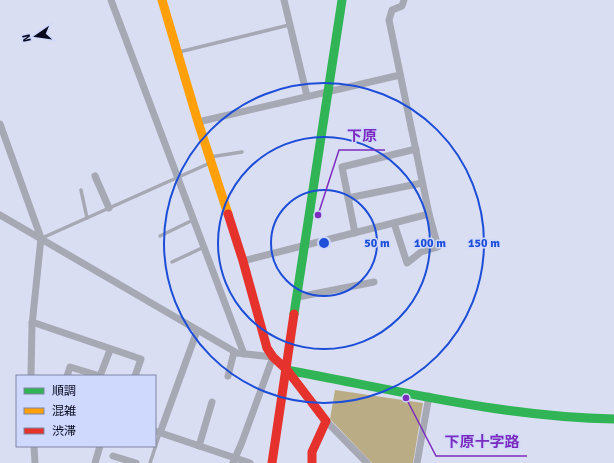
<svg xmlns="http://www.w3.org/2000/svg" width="614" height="463" font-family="Signika,'Noto Sans JP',sans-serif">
  <rect width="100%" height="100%" fill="#dadef2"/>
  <polygon fill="#baad85" points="335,390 423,403 413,463 372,463 330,419"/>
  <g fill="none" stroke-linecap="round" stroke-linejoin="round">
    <g stroke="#a6a9b4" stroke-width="3.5">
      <polyline points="179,52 289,25"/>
      <polyline points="210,157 242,152"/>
      <polyline points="81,190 87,218"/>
      <polyline points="160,236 193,220"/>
      <polyline points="42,238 210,163"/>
      <polyline points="172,262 204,247"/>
      <polyline points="150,463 160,433"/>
    </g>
    <g stroke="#a6a9b4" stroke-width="7">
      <polyline points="111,0 244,354"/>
      <polyline points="284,0 307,96"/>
      <polyline points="198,122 400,75"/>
      <polyline points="0,124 41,238 32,325 31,376"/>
      <polyline points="95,176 109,208"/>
      <polyline points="348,198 422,183"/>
      <polyline points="0,215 237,353 273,357 242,442 233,463"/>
      <polyline points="394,223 407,263 421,252 438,247 429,214"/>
      <polyline points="355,233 342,167 416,149"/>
      <polyline points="243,261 429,214 389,20 392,10 402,6 404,0"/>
      <polyline points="298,297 374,282"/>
      <polyline points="32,322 141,359 135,376"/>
      <polyline points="67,376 70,367 100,376"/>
      <polyline points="100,376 110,350"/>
      <polyline points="228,376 234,352"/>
      <polyline points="326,421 367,463"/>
      <polyline points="155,431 250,463"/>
      <polyline points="160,433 197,331"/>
      <polyline points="34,446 35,463"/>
      <polyline points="199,446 212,402"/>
      <polyline points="113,456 136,463"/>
      <polyline points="95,463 100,446"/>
      <polyline points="417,463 429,396"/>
    </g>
    <g stroke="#30b455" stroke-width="9">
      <polyline points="294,314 342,0"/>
      <path d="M 287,370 C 395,390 504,417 614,419"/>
    </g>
    <polyline stroke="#ff9f0a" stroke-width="9" points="162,0 198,122 228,214"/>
    <g stroke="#e5322d" stroke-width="9">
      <polyline points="228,214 243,261 267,348 273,357 287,370 326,421 312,452 312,463"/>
      <polyline points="272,463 294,314"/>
    </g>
  </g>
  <g fill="none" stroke="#1d4ed8" stroke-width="2">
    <circle cx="324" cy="243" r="53"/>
    <circle cx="324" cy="243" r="106"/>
    <circle cx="324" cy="243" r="160"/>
  </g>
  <circle cx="324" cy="243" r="6" fill="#1d4ed8" stroke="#cfd8fd" stroke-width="2"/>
  <g font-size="12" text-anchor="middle" font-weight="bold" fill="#1d4ed8" stroke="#cfd8fd" stroke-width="3" stroke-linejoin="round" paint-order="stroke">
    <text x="377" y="247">50 m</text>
    <text x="430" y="247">100 m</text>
    <text x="484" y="247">150 m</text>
  </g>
  <path fill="none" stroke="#7b2cbf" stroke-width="1.5" d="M318 215L339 150H385M406 398L436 456H527"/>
  <g fill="#7b2cbf" stroke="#cfd8fd" stroke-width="1.5">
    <circle cx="318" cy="215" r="4"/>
    <circle cx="406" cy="398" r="4"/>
  </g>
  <g font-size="15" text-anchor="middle" font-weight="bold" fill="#7b2cbf" stroke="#cfd8fd" stroke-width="3" stroke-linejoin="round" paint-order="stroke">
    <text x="362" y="141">下原</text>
    <text x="482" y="447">下原十字路</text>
  </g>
  <rect x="16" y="375" width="140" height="72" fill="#cfd8fd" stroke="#7f86a4"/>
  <rect x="24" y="388" width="20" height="6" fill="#30b455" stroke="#7f86a4"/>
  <text x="52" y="395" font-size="12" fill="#070a1e">順調</text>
  <rect x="24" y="408" width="20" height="6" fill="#ff9f0a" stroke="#7f86a4"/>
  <text x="52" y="415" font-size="12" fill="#070a1e">混雑</text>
  <rect x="24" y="428" width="20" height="6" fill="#e5322d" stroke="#7f86a4"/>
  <text x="52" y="435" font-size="12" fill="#070a1e">渋滞</text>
  <g transform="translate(36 36) rotate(257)" stroke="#cfd8fd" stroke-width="3" paint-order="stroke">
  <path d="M0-3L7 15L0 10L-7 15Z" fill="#070a1e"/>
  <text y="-6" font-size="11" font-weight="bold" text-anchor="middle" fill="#070a1e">N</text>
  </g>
</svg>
